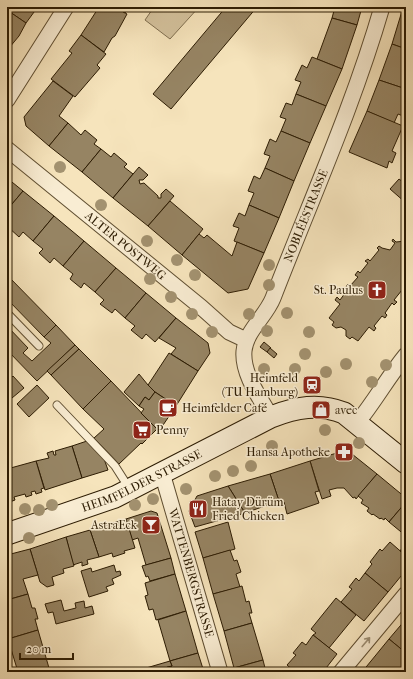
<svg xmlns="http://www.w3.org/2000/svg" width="413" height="679" font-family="'IM FELL French Canon',serif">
  <rect width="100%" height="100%" fill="#f6e4bc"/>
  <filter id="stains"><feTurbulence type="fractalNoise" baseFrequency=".005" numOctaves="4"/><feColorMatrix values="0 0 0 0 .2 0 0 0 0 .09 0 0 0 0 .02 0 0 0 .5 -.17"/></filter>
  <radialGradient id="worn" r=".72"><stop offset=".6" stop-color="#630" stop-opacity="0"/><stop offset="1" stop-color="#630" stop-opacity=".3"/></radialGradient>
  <polygon fill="#d4c29d" stroke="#806f50" points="154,7 199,7 170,39 145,20"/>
  <g fill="#968463" stroke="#2d1c03">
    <polygon points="7,7 36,7 37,8 26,23 7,10"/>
    <polygon points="99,7 115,7 127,14 115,36 112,38 104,52 81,35"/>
    <polygon points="115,7 129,7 125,13"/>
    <polygon points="226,7 257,7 171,109 153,94"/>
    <polygon points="335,7 362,7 357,25 332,18"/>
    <polygon points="7,10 26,23 19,36 9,48 7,47"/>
    <polygon points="402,11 406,12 406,49 392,44"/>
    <polygon points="332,18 357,25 342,69 317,59"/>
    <polygon points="81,35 106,54 97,65 100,68 75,97 51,79 72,53 69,51"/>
    <polygon points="392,44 406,49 406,89 379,80"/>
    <polygon points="312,57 342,69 326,106 296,94 301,82 295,80 302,65 307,68"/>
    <polygon points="379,80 406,89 406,94 403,100 406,101 406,109 403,116 398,114 394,123 367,111"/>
    <polygon points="53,81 73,96 59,116 68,123 49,146 26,126 24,117"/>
    <polygon points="296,94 326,106 310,143 281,131 286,119 280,117 286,103 292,105"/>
    <polygon points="367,111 403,126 392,151 396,153 392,163 389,161 387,168 349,152"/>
    <polygon points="68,123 81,135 85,130 97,140 94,144 101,149 82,172 49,146"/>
    <polygon points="281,131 310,143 294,181 265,168 270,156 264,154 270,139 276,142"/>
    <polygon points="101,149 111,157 114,153 127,164 124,167 133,174 113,198 82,172"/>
    <polygon points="139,167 148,175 143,180 139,180 140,184 144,183 158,196 158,198 161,198 161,194 166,189 174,196 148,226 113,198"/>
    <polygon points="265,168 294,181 279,218 249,205 254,193 248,191 254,176 260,179"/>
    <polygon points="7,178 23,191 7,210"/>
    <polygon points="399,179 403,182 406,179 406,203 390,189"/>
    <polygon points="23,191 54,216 33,241 23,232 19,237 8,227 12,223 7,219 7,210"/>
    <polygon points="170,201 203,229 182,255 148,226"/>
    <polygon points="249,205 279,218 264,253 234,241 239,228 233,226 239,213 245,216"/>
    <polygon points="54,216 84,241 63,266 54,258 50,263 39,253 43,249 33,241"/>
    <polygon points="199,234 204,238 207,235 232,256 237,242 264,253 248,289 228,293 182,255"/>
    <polygon points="393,239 396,242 406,241 406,286 405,287 406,291 405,292 402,290 394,300 397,302 394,305 392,303 385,313 387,315 385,318 382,316 374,326 376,328 374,331 369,327 358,341 352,337 350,339 346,336 346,330 341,327 336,328 332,325 334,322 329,318 340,304 335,300 337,297 340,300 348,289 346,287 348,284 350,286 358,277 355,275 358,271 360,273 368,263 365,261 368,259 370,261 379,250 377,248 379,246 382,248 390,250 395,243 392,241"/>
    <polygon points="84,241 116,268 95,292 84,283 81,288 70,279 73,274 63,266"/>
    <polygon points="116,268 146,293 125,318 115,309 112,313 100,304 104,300 95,292"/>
    <polygon points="7,275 56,325 44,337 7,299"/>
    <polygon points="146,293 176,318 155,342 146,334 142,339 131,330 135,326 125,318"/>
    <polygon points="176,318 208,343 210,353 198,371 171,354 176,348 159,338"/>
    <polygon points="56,325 75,345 37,381 7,350 7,326 28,348 23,353 32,361 51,343 44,337"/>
    <polygon points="264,342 271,348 267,352 260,347"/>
    <polygon points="75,345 79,349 51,375 47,371"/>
    <polygon points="270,348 277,354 274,358 267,352"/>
    <polygon points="79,349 111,381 83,409 51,375"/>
    <polygon points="169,353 198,371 176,406 155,392 148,385"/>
    <polygon points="139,374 148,385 155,392 149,400 145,397 139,406 124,392"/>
    <polygon points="13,376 24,388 12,398 7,392 7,382"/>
    <polygon points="111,381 157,429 142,444 141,443 119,464 94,438 104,429 83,409"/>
    <polygon points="37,385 49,398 29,417 17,404"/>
    <polygon points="155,392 176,406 159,431 141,413 144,409 139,406 145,397 149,400"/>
    <polygon points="87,441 103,456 108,470 82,478 72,446"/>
    <polygon points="72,446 82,478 45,490 36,461 49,458 47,453 53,451 54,455 56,455 55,451"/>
    <polygon points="347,450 377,474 356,499 355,497 353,498 344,488 337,488 329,490 331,496 322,499 310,461"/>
    <polygon points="36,461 44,488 41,489 42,492 36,494 35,491 31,492 32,495 26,497 25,494 14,497 15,500 7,503 7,469"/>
    <polygon points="310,461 319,491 315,492 319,503 287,514 284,502 280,504 270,474"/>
    <polygon points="270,474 279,501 245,513 228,486"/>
    <polygon points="377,474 406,498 406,502 389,522 385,518 384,520 381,518 380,519 373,514 372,515 367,511 369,508 361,503 363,500 358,496"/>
    <polygon points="228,486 245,513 195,527 189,511 197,496"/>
    <polygon points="406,502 406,536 389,522"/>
    <polygon points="151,511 157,513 171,558 146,565 138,538 132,540 126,519"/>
    <polygon points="126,519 135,548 124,551 125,553 113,557 112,553 99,557 90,530"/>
    <polygon points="228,522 235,549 203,558 195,532"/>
    <polygon points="90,530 99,557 87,560 88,564 82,566 82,562 73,565 66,537"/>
    <polygon points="66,537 74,566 63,569 64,573 52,577 54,585 47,587 40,582 30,549"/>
    <polygon points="390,542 406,556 406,570 388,592 365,573 372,564 370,562 380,549 382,551"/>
    <polygon points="405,544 406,545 406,556 400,551"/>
    <polygon points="30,549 38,575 23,579 28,594 7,600 7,555"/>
    <polygon points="230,550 234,561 237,560 241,572 236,574 240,587 213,594 203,558"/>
    <polygon points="171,558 175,574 150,581 148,576 146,577 142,566"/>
    <polygon points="114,565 116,572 120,571 121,575 112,579 114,584 106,587 108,591 89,597 81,571 91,568 92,572"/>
    <polygon points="365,573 388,592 364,621 341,602 352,589 349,587 356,578 359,581"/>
    <polygon points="175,574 186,611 156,620 153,609 149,610 145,596 148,595 145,583"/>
    <polygon points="242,586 246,602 249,601 252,613 249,613 252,623 224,631 213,594"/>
    <polygon points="28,594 32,608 35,608 38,619 35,619 38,630 8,639 7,600"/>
    <polygon points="336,598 356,615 329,648 313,635 316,633 311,629"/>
    <polygon points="61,600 64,611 76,608 75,603 84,601 85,608 92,606 94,614 56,624 53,612 48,613 45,604"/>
    <polygon points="186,611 198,653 170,661 158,620"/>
    <polygon points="406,619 406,653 389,639"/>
    <polygon points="252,623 263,660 234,668 224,631"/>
    <polygon points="38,630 49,668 36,672 18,672 8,639"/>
    <polygon points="313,635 337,654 323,672 295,672 287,665 296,655 293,653 302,642 306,645"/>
    <polygon points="389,639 406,653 406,663 400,671 401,672 362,672"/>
    <polygon points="198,653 204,672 168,672 167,667 172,666 170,661"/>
    <polygon points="263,660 266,672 235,672 234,668"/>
    <polygon points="170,661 172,666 167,667 168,672 136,672 136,671"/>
  </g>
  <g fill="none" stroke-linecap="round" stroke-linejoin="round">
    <g stroke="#5f4e31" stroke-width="9">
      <g id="lane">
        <polyline points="7,313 39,346"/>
        <polyline points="57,405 115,466 129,488"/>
      </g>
    </g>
    <g stroke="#5f4e31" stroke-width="17">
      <g id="street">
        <polyline points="7,100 66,7"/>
        <path id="s1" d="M 7,149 L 201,307 L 229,332 L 246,340"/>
        <path id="s2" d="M 271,417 C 260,398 242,374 244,351 C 246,331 266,316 273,298 C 310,202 353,107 382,7"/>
        <path d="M 357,423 C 375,401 388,377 406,355"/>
        <path id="s3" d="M 162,473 L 220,672"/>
        <polyline points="341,672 406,594"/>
      </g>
    </g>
    <g stroke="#2d1c03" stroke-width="23">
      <g id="secondary">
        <path id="s4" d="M 7,534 L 115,497 L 271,417 C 296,407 319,403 344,413 L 406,463"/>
      </g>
    </g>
    <use href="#lane" stroke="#f9edd3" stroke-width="7"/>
    <use href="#street" stroke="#f9edd3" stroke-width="15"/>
    <use href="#secondary" stroke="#f9edd3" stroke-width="21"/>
  </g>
  <g fill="#a39270">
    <circle cx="60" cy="167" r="6"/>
    <circle cx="101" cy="205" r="6"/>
    <circle cx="147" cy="241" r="6"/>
    <circle cx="177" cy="260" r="6"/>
    <circle cx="269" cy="265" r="6"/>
    <circle cx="195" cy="275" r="6"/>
    <circle cx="150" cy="279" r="6"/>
    <circle cx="269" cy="285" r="6"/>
    <circle cx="171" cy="297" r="6"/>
    <circle cx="287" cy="313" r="6"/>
    <circle cx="192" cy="314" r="6"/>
    <circle cx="249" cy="314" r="6"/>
    <circle cx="267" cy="331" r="6"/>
    <circle cx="212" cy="332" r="6"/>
    <circle cx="309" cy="332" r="6"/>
    <circle cx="305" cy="354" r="6"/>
    <circle cx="346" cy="364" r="6"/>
    <circle cx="386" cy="365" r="6"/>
    <circle cx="264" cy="369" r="6"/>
    <circle cx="295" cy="369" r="6"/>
    <circle cx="326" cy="372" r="6"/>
    <circle cx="372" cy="382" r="6"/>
    <circle cx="325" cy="430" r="6"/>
    <circle cx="359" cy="443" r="6"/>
    <circle cx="272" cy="446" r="6"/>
    <circle cx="251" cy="466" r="6"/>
    <circle cx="233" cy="471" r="6"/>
    <circle cx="215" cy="476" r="6"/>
    <circle cx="186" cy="489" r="6"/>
    <circle cx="153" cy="499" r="6"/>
    <circle cx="52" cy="505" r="6"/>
    <circle cx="135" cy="505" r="6"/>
    <circle cx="25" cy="509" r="6"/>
    <circle cx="39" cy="510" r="6"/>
    <circle cx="29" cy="538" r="6"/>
  </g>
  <defs><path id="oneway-shaft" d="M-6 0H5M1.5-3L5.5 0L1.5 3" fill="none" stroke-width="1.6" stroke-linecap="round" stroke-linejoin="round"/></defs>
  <use stroke="#9d8f75" href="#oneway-shaft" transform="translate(366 642) rotate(-50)"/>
  <defs>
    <g id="church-square" transform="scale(1)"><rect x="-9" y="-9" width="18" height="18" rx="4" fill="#8f2418" stroke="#f9edd3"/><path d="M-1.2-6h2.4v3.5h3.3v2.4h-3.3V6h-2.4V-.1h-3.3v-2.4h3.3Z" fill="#fff"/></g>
    <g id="station-square" transform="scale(1)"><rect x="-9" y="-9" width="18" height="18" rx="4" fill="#8f2418" stroke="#f9edd3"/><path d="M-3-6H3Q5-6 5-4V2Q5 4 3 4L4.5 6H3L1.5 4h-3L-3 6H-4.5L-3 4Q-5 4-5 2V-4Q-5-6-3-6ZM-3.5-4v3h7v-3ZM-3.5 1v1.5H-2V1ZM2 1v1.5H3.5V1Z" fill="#fff"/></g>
    <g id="cafe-square" transform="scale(1)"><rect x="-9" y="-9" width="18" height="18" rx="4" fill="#8f2418" stroke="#f9edd3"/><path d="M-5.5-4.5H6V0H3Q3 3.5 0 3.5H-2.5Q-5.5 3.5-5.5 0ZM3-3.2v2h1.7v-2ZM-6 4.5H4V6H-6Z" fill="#fff"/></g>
    <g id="shop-square" transform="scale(1)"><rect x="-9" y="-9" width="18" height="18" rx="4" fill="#8f2418" stroke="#f9edd3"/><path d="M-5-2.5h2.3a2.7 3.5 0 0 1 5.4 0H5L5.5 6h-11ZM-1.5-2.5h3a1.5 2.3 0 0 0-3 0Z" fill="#fff"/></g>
    <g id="supermarket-square" transform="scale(1)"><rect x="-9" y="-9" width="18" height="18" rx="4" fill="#8f2418" stroke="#f9edd3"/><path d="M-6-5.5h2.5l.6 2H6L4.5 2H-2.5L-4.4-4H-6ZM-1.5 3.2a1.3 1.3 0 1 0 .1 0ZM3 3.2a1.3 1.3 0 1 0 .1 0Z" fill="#fff"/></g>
    <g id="pharmacy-square" transform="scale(1)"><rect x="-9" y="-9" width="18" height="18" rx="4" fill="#8f2418" stroke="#f9edd3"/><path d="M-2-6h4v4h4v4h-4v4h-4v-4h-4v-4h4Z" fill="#fff"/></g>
    <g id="restaurant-square" transform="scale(1)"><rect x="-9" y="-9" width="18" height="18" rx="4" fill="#8f2418" stroke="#f9edd3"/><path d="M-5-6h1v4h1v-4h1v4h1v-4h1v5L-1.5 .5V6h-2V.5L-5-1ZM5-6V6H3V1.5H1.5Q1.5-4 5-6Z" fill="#fff"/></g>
    <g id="bar-square" transform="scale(1)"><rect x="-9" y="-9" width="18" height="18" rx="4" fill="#8f2418" stroke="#f9edd3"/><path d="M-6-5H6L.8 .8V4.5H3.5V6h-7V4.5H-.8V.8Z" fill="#fff"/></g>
  </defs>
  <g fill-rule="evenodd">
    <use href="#church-square" x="377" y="290"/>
    <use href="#station-square" x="312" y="385"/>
    <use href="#cafe-square" x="168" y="408"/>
    <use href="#shop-square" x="321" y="410"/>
    <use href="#supermarket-square" x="142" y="430"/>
    <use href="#pharmacy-square" x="344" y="452"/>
    <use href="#restaurant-square" x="198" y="509"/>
    <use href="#bar-square" x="151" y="525"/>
  </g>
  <g text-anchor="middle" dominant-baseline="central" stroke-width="3" stroke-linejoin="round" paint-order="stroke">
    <g font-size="12" fill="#2d1c03" stroke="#f9edd3">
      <text stroke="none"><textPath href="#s2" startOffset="222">NOBLÉESTRASSE</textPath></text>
      <text stroke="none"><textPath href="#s1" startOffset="153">ALTER POSTWEG</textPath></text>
      <text stroke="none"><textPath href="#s4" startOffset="145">HEIMFELDER STRASSE</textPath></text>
      <text stroke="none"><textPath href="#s3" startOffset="104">WATTENBERGSTRASSE</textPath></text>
    </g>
    <g font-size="12" fill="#2d1c03" stroke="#f9edd3" text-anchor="end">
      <text x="363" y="290">St. Paulus</text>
      <text x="298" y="378">Heimfeld<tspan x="298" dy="14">(TU Hamburg)</tspan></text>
      <text x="182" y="408" text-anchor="start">Heimfelder Café</text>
      <text x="335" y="410" text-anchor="start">avec</text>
      <text x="156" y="430" text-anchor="start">Penny</text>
      <text x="330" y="452">Hansa Apotheke</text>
      <text x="212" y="502" text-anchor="start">Hatay Dürüm<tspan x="212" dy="14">Fried Chicken</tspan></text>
      <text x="137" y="525">AstraEck</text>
    </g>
  </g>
  <rect width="413" height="679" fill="none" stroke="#f6e4bc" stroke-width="24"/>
  <rect x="8" y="8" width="397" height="663" fill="none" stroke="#2d1c03" stroke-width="2"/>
  <rect x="12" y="12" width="389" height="655" fill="none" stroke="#2d1c03"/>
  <path d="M20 653v6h53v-6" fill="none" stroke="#2d1c03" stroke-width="2"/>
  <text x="26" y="653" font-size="12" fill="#2d1c03" stroke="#f9edd3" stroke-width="3" paint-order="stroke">20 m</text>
  <rect width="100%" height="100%" filter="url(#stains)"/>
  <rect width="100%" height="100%" fill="url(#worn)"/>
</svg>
